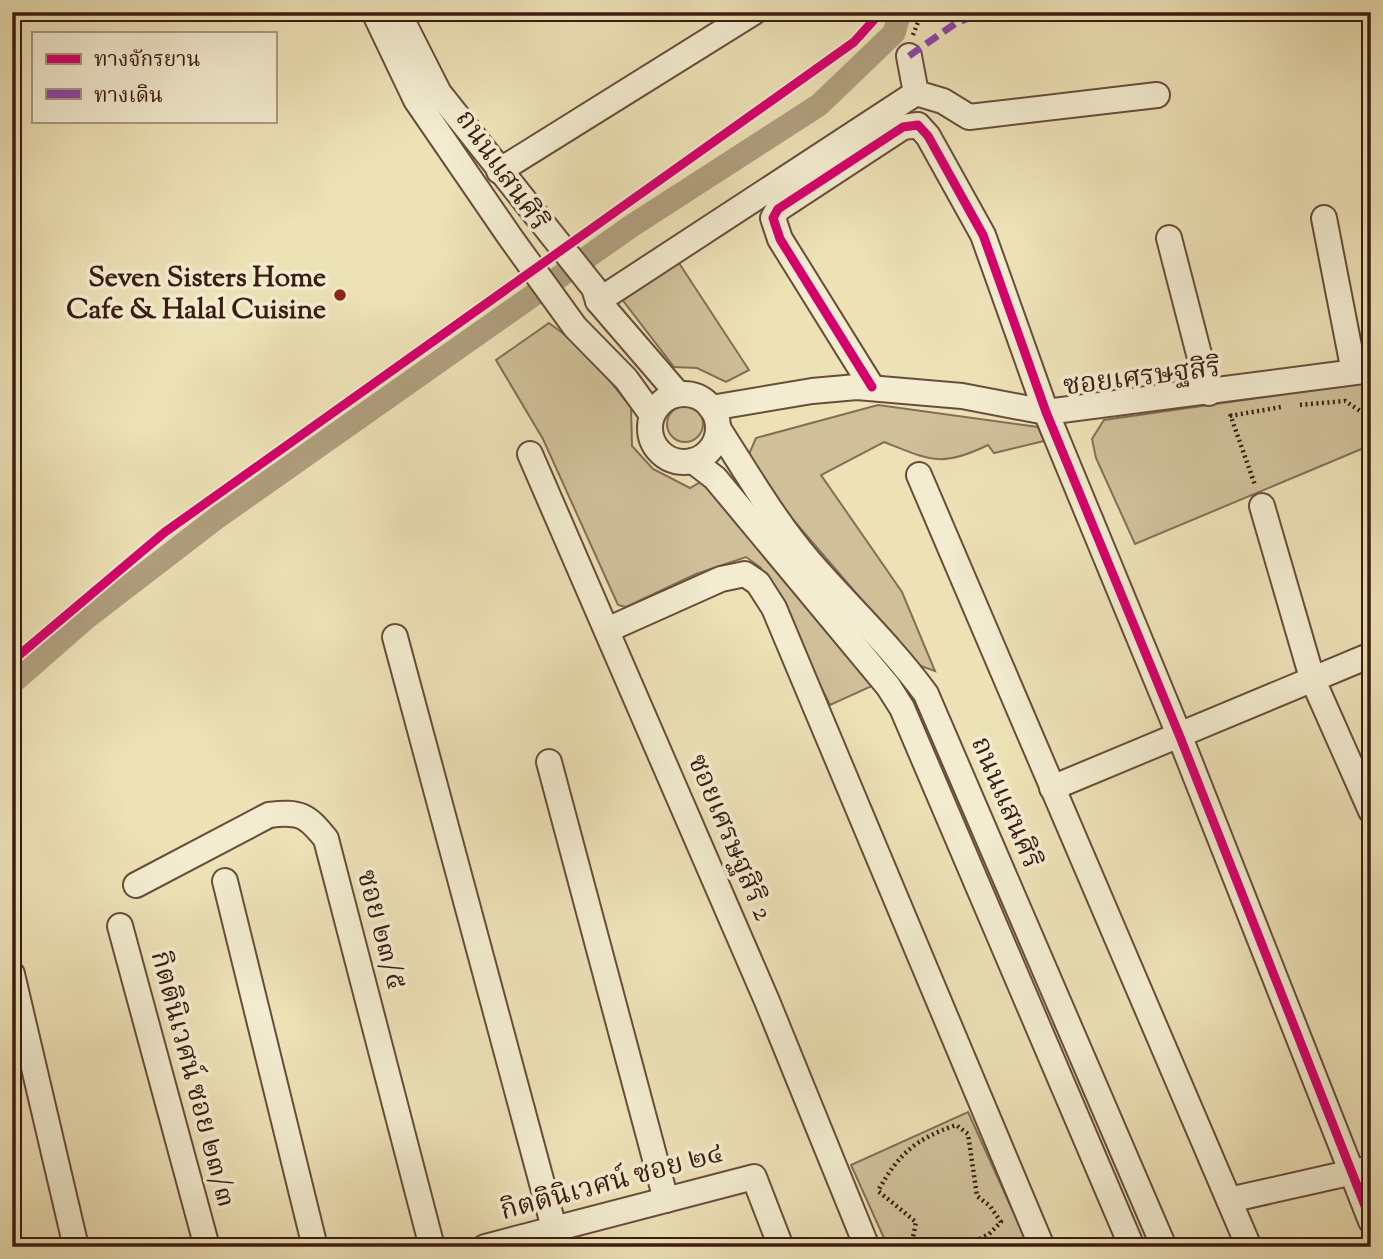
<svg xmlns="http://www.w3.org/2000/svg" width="1383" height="1259" font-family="'Sorts Mill Goudy','Noto Serif Thai',serif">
  <rect width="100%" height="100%" fill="#ede1b6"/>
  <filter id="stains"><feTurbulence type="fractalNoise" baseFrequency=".00286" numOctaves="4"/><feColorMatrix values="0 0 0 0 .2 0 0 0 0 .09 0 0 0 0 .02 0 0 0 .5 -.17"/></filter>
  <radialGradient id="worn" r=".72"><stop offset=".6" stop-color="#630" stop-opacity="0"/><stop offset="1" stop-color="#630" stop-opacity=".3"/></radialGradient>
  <g fill="#cfc09a" stroke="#846e56" stroke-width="2">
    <polygon points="677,260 749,370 726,382 697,368 674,367 621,298"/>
    <polygon points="549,323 584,349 631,407 632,446 653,469 690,488 702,481 872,686 830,705 761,568 746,557 696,574 626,607 618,605 543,439 496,360"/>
    <polygon points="1371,382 1371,445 1135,544 1096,458 1092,439 1104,420"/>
    <path d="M 878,405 L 1038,427 L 1044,441 L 994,453 L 988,445 C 941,468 930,460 884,442 L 821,475 L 902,592 L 935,671 L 918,665 L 758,479 L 749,454 L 756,438 Z"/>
    <circle cx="685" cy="424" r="18"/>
    <polygon points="968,1112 1029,1247 888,1247 851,1165"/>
  </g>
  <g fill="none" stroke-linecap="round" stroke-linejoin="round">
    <polyline stroke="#b09e7e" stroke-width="23" points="12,683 84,620 218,517 633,225 819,105 894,33 900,12"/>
    <g stroke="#674d3a" stroke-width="28">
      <g id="street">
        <polyline points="374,12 416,100 510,237 575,327 626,379 652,415"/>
        <polyline points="398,12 439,93 594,288 598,301 678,394"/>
        <polyline points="909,56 916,93"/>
        <polyline points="499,171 754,12"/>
        <polyline points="1324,218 1354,372"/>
        <polyline points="1169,238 1209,393"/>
        <polyline points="598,301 916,93 943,101 969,117 1157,95"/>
        <polyline points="872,387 780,239 773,218 778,209 903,127 918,125 928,136 983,235 1046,412 1180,737 1371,1221"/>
        <circle cx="684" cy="428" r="34"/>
        <polyline points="711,408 812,391 857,387 962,396 1046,412 1371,370"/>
        <path d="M 718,428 C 747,473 774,520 809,561 C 848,606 891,646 926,694 L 1164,1247"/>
        <polyline points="530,454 767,1001 867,1247"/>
        <polyline points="693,461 715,478 888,686 902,708 1132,1247"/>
        <polyline points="919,475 1249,1247"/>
        <polyline points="1262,506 1312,678 1371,811"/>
        <polyline points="607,630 721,579 745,574 758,583 774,608 1042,1247"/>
        <polyline points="395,637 554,1228"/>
        <polyline points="549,762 666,1200"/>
        <polyline points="1052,788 1371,655"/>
        <polyline points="225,881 315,1247"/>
        <path d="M 136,885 L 269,815 C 300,811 307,815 326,839 L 432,1247"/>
        <polyline points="120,926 207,1247"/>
        <polyline points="12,974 76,1247"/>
        <polyline points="1229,1200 1371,1168"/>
        <polyline points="485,1247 754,1177 781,1247"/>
      </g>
    </g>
    <g stroke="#3a1c11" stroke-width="4.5" stroke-dasharray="2 3.5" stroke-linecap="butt">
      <polyline points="913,35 922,12"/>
      <polyline points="1300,405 1345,401 1371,418"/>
      <polyline points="1230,414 1255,485"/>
      <polyline points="1230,416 1281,407"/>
      <path d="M 911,1247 L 916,1222 L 878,1191 C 899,1153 916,1139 956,1125 L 968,1134 L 977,1196 L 990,1206 L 1001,1222 L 989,1234 L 964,1247"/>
    </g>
    <use href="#street" stroke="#f3ecd0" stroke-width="24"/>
    <polyline stroke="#8e44ad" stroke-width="7" stroke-dasharray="14 7" stroke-linecap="butt" points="909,56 956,23 984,12"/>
    <g stroke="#f3ecd0" stroke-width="13">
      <g id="cycleway">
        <polyline points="872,387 780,239 773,218 778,209 903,127 918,125 928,136 983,235 1046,412 1180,737 1371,1221"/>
        <polyline points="12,661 165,532 854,42 881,12"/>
      </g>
    </g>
    <use href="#cycleway" stroke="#d6006c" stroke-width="9"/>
  </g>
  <circle fill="#8f2418" stroke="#f3ecd0" stroke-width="2.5" cx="340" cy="295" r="7"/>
  <g text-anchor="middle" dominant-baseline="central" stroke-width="7" stroke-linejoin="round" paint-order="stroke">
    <g font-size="28" fill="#3a1c11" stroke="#f3ecd0">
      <text transform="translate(501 171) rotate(55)">ถนนแสนศิริ</text>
      <text transform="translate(1142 378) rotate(-7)">ซอยเศรษฐสิริ</text>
      <text transform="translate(1005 803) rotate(67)">ถนนแสนศิริ</text>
      <text transform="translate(729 838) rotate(67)">ซอยเศรษฐสิริ 2</text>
      <text transform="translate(380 930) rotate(75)">ซอย ๒๓/๕</text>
      <text transform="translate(192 1079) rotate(75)">กิตตินิเวศน์ ซอย ๒๓/๓</text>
      <text transform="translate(612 1183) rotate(-15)">กิตตินิเวศน์ ซอย ๒๔</text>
    </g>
    <g font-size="28" font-weight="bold" fill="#3a1c11" stroke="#f3ecd0" text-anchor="end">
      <text x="326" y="279">Seven Sisters Home<tspan x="326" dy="32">Cafe &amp; Halal Cuisine</tspan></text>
    </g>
  </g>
  <rect width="1383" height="1259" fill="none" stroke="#ede1b6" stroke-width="42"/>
  <rect x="14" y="14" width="1355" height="1231" fill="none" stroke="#3a1c11" stroke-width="3.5"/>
  <rect x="21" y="21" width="1341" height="1217" fill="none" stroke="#3a1c11" stroke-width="2"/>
  <rect x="32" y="32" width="245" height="91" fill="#f3ecd0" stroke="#a99984" stroke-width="2"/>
  <rect x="46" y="54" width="35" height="10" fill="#d6006c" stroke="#a99984" stroke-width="2"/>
  <text x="94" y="66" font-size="21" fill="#3a1c11">ทางจักรยาน</text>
  <rect x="46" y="89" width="35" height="10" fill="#8e44ad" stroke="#a99984" stroke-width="2"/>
  <text x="94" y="102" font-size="21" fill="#3a1c11">ทางเดิน</text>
  <rect width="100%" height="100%" filter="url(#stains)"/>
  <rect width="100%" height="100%" fill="url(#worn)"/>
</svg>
